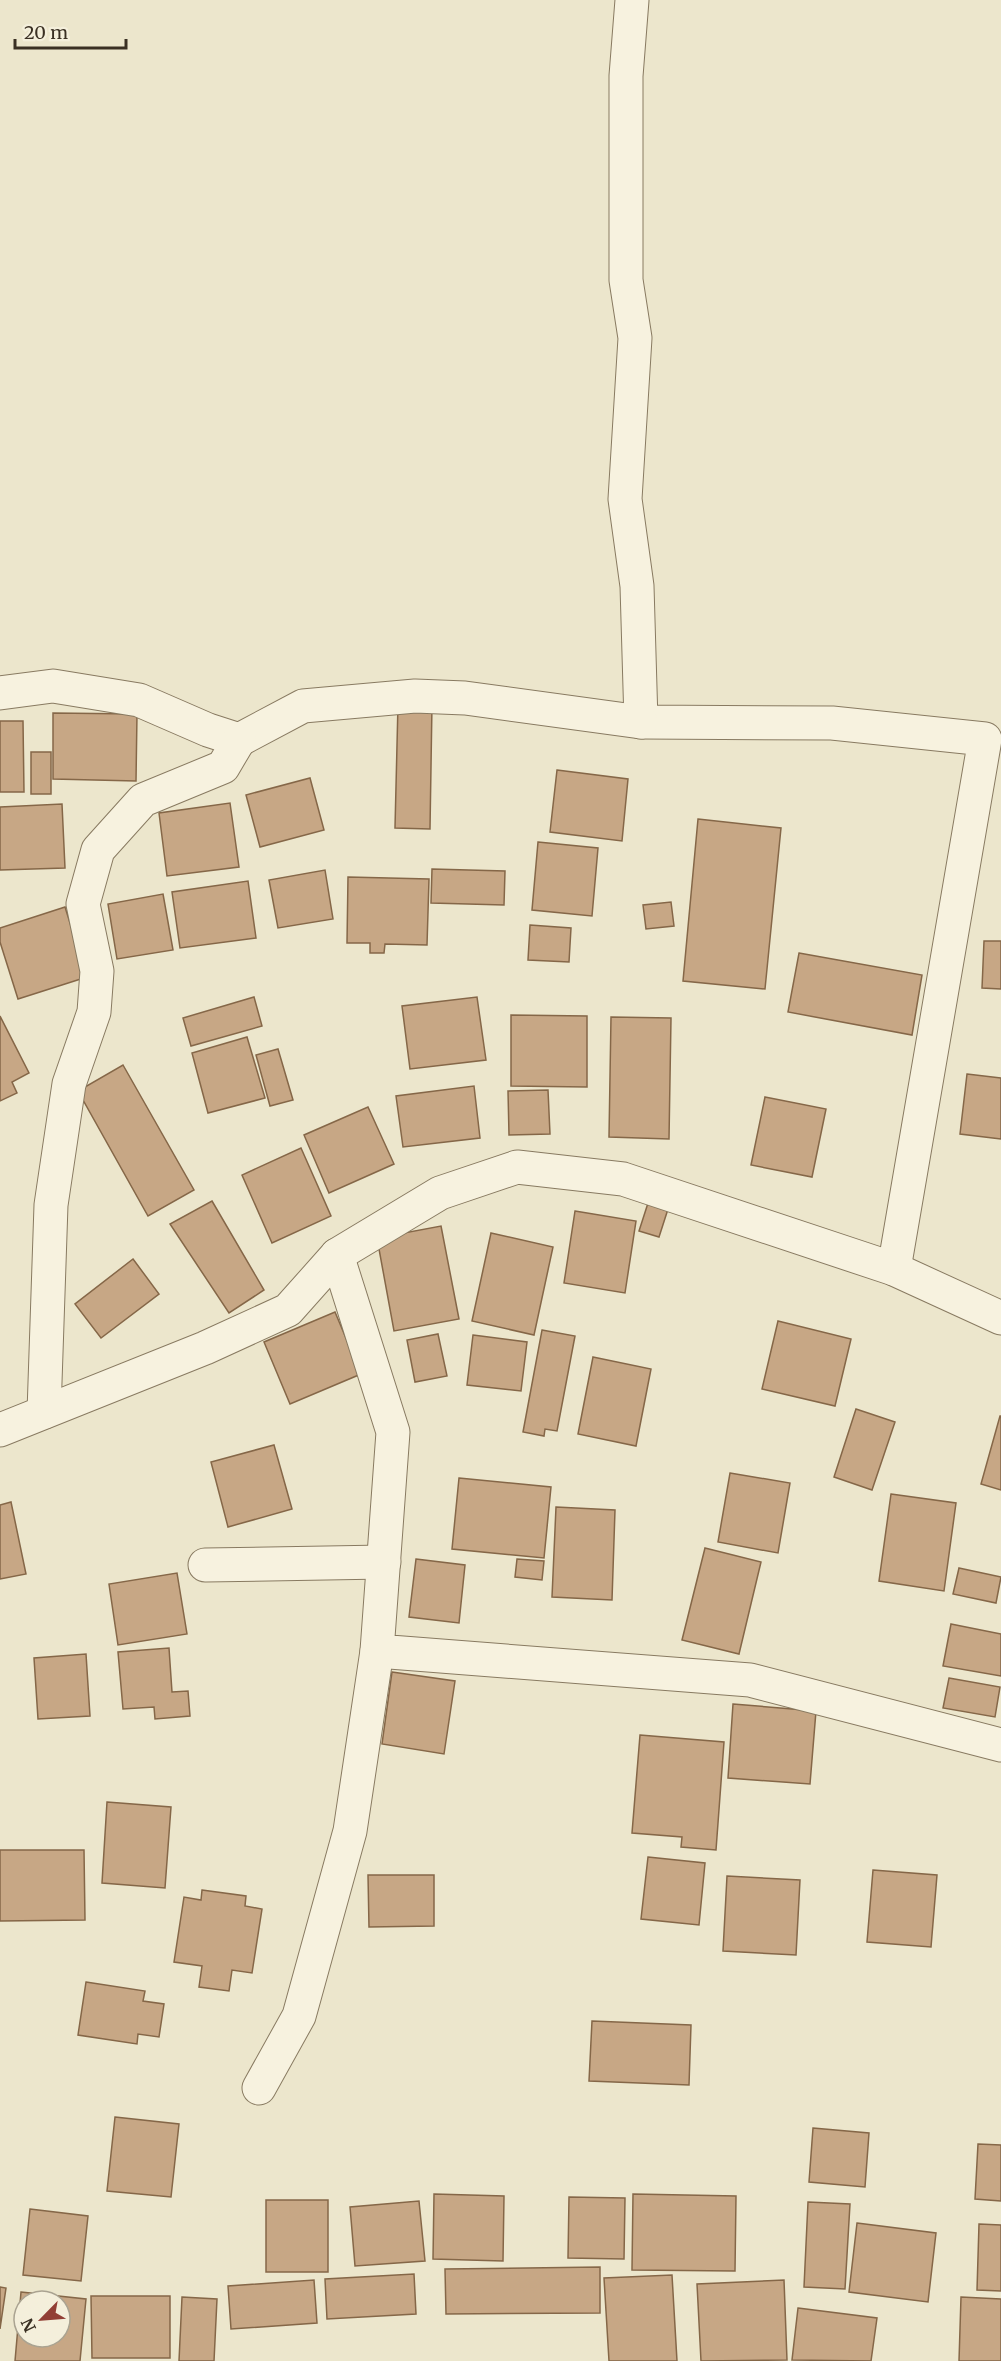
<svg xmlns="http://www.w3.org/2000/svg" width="1001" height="2361" font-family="Merriweather,serif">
  <rect width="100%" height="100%" fill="#ece6cc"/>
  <g fill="#c7a785" stroke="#856748" stroke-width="1.5" fill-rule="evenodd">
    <polygon points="398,704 432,704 430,829 395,828"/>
    <polygon points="53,713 137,714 136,781 53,779"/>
    <polygon points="0,721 23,721 24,792 0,792"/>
    <rect x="31" y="752" width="20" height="42"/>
    <polygon points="557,770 628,779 622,841 550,832"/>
    <polygon points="310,778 324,830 260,847 246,795"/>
    <polygon points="230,803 239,867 167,876 159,813"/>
    <polygon points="62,804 65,868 0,870 0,807"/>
    <polygon points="698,819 781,828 765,989 683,981"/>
    <polygon points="538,842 598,848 592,916 532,910"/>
    <polygon points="432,869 505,871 504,905 431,903"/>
    <polygon points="325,870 333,919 278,928 269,880"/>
    <polygon points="348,877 429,879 427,945 385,944 384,953 370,953 370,943 347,943"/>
    <polygon points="248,881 256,938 180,948 172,892"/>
    <polygon points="163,894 173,950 117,959 108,904"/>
    <polygon points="671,902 674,926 646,929 643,905"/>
    <polygon points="65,907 87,977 18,999 0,942 0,928"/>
    <polygon points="530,925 571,928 569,962 528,960"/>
    <polygon points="984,941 1001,941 1001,989 982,988"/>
    <polygon points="799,953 922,975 912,1035 788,1012"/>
    <polygon points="254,997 262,1026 191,1046 183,1018"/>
    <polygon points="477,997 486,1060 410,1069 402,1006"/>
    <polygon points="511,1015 587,1016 587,1087 511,1086"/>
    <polygon points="0,1016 29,1073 12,1082 17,1093 0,1101"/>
    <polygon points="611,1017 671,1018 669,1139 609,1137"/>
    <polygon points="247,1037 265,1098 208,1113 192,1053"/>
    <polygon points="278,1049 293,1100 270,1106 256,1055"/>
    <polygon points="123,1065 194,1190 148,1216 78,1091"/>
    <polygon points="967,1074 1001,1078 1001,1139 960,1134"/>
    <polygon points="474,1086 480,1138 403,1147 396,1096"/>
    <polygon points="548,1090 550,1134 509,1135 508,1091"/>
    <polygon points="765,1097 826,1109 812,1177 751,1165"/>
    <polygon points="368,1107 394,1164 329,1193 304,1135"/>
    <polygon points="301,1148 331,1216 272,1243 242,1175"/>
    <polygon points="649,1200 669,1206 659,1237 639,1231"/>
    <polygon points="212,1201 264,1290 229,1313 170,1224"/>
    <polygon points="575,1211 636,1221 625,1293 564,1283"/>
    <polygon points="441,1226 459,1319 394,1331 377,1238"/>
    <polygon points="491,1233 553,1247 534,1335 472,1321"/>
    <polygon points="133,1259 159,1294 101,1338 75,1304"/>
    <polygon points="335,1312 361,1374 290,1404 264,1342"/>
    <polygon points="778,1321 851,1339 835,1406 762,1389"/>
    <polygon points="542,1330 575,1336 557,1431 545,1429 544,1436 523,1432"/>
    <polygon points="438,1334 447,1376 415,1382 407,1340"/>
    <polygon points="473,1335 527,1342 521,1391 467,1385"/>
    <polygon points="593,1357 651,1369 636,1446 578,1434"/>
    <polygon points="856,1409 895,1422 872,1490 834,1477"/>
    <polygon points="1000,1416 1001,1416 1001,1490 981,1484"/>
    <polygon points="274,1445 292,1509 228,1527 211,1462"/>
    <polygon points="730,1473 790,1483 778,1553 718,1542"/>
    <polygon points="459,1478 551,1487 544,1558 452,1549"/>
    <polygon points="891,1494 956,1503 944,1591 879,1581"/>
    <polygon points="11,1502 26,1574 0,1579 0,1505"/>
    <polygon points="556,1507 615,1510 612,1600 552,1597"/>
    <polygon points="705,1548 761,1562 739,1654 682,1640"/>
    <polygon points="416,1559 465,1565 459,1623 409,1617"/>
    <polygon points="517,1559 544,1561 542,1580 515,1577"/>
    <polygon points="959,1568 1001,1577 996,1603 953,1594"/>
    <polygon points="177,1573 187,1634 118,1645 109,1584"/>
    <polygon points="951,1624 1001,1634 1001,1676 943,1666"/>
    <polygon points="169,1648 172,1692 188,1691 190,1716 155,1719 154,1707 123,1709 118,1652"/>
    <polygon points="86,1654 90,1716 38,1719 34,1658"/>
    <polygon points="392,1672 455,1681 444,1754 382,1744"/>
    <polygon points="949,1678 1000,1687 995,1717 943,1708"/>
    <polygon points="733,1704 816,1711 810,1784 728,1778"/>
    <polygon points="640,1735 724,1742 716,1850 681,1847 682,1837 632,1833"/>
    <polygon points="107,1802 171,1807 165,1888 102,1883"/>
    <polygon points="0,1850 84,1850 85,1920 0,1921"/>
    <polygon points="648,1857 705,1863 699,1925 641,1919"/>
    <polygon points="873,1870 937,1875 931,1947 867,1942"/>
    <polygon points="368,1875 434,1875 434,1926 369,1927"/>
    <polygon points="727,1876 800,1880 796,1955 723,1951"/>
    <polygon points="202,1890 246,1896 245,1906 262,1909 252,1973 232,1970 229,1991 199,1987 202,1966 174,1962 184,1897 201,1900"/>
    <polygon points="86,1982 145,1991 143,2001 164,2004 159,2037 138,2034 137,2044 78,2035"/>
    <polygon points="592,2021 691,2025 689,2085 589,2081"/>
    <polygon points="115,2117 179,2124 171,2197 107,2191"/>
    <polygon points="813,2128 869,2133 865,2187 809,2182"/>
    <polygon points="978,2144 1001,2145 1001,2201 975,2199"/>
    <polygon points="434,2194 504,2196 503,2261 433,2259"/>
    <polygon points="633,2194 736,2196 735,2271 632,2270"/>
    <polygon points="569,2197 625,2198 624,2259 568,2258"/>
    <rect x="266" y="2200" width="62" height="72"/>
    <polygon points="419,2201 425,2261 355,2266 350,2207"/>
    <polygon points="808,2202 850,2204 845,2289 804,2287"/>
    <polygon points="30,2209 88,2216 81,2281 23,2275"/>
    <polygon points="857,2223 936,2233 928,2302 849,2292"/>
    <polygon points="979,2224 1001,2225 1001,2291 977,2290"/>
    <polygon points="600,2267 600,2313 446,2314 445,2269"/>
    <polygon points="414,2274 416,2314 327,2319 325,2279"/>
    <polygon points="672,2275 677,2361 609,2361 604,2278"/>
    <polygon points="314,2280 317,2323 231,2329 228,2286"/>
    <polygon points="784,2280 787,2360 701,2361 697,2284"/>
    <polygon points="0,2287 6,2288 0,2329"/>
    <path d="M 21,2292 L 86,2299 L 80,2361 L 15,2361 ZM 24,2301 L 60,2301 L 60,2337 L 24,2337 Z"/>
    <polygon points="91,2296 170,2296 170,2358 92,2358"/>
    <polygon points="182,2297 217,2299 214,2361 179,2361"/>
    <polygon points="961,2297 1001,2299 1001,2361 959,2361"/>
    <polygon points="798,2308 877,2318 871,2361 792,2360"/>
  </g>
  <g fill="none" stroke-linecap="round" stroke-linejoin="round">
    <g stroke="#887a61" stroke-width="35">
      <g id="minor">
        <polyline points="632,0 626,76 626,280 635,338 625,499 637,586 641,722 832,723 985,739 894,1269"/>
        <polyline points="0,693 53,686 139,700 208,730 239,740 303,706 415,696 465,698 641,722"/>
        <polyline points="337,1255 393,1432 377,1651 750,1680 1001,1745"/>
        <polyline points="44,1412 51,1205 69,1084 94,1012 97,971 83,904 98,850 143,800 223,767 239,740"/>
        <polyline points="0,1430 205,1348 288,1310 337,1255 440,1193 517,1167 623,1179 894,1269 1001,1318"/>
        <polyline points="205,1565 384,1562"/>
        <polyline points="259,2088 299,2016 350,1831 377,1651"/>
      </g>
    </g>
    <use href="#minor" stroke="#f7f2df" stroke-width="33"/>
  </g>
  <g transform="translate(42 2319) rotate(245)"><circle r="28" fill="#f4efdb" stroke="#aaa391" stroke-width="1.5"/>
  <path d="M0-4.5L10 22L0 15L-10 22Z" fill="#923f35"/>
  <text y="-9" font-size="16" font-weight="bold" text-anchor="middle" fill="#3a3023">N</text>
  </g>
  <path d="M15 39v9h111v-9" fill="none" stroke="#3a3023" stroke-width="3"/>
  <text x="24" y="39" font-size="18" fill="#3a3023" stroke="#f4efdb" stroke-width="4.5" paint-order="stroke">20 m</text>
</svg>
